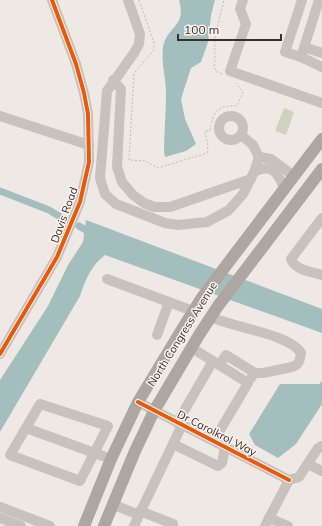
<svg xmlns="http://www.w3.org/2000/svg" width="322" height="526" font-family="Mulish,sans-serif">
  <rect width="100%" height="100%" fill="#eee9e5"/>
  <polygon fill="#d0d2c0" points="284,108 294,112 286,135 275,131"/>
  <g fill="#a2bfbe">
    <path d="M 179,0 L 215,0 L 211,15 L 208,42 L 201,62 L 191,68 L 181,99 L 185,119 L 196,144 L 186,151 L 165,157 L 164,152 C 164,133 166,113 166,93 C 166,78 161,63 163,47 C 167,26 187,27 179,0 Z"/>
    <path d="M 86,220 L 322,309 L 322,333 L 105,255 C 90,267 86,279 80,296 L 0,432 L 0,380 L 48,306 L 68,265 L 83,242 Z"/>
    <polygon points="322,381 322,404 296,444 278,458 255,445 249,434 280,384 319,384"/>
  </g>
  <g fill="none" stroke-linecap="round" stroke-linejoin="round">
    <g stroke="#a2bfbe" stroke-width="7">
      <polyline points="0,191 49,210 67,221"/>
      <polyline points="79,226 92,234"/>
    </g>
    <g stroke="#c0bab6" stroke-width="1" stroke-dasharray="2 2" stroke-linecap="butt">
      <path d="M 139,0 L 154,43 L 154,50 L 134,73 L 129,160 L 145,161 L 158,168 L 207,153 L 208,147 L 205,131 L 210,131 C 213,112 216,105 237,106 L 243,92 L 236,83"/>
      <path d="M 222,74 L 217,72 L 214,67 C 216,58 214,50 215,41 C 216,28 221,13 224,0"/>
    </g>
    <g stroke="#c8c2bd" stroke-width="10">
      <polyline points="128,0 140,34 139,44 134,53 107,91 100,178 105,194 116,204 165,223 178,225 207,222 229,210 243,194 254,172 259,157 253,145 241,135"/>
      <polyline points="243,0 240,9 246,24 230,71 322,103"/>
      <polyline points="302,0 285,52 301,57 322,67"/>
      <polyline points="304,47 322,53"/>
      <polyline points="301,57 319,0"/>
      <polyline points="113,80 121,89 117,167 122,182 133,195 144,203 154,207 170,207 251,179"/>
      <polyline points="0,116 89,145"/>
      <circle cx="231" cy="128" r="12"/>
      <polyline points="259,157 271,159 294,176"/>
      <path d="M 254,172 C 272,162 279,174 284,189"/>
      <path d="M 322,218 L 291,259 C 294,270 313,272 322,275"/>
      <polyline points="107,279 193,311"/>
      <path d="M 211,317 C 231,327 290,334 301,353 C 300,360 299,365 292,367 L 263,373 L 255,373"/>
      <polyline points="157,335 169,302"/>
      <polyline points="192,348 248,383 219,432 217,443"/>
      <polyline points="0,354 57,257 80,202 89,162 88,114 84,93 76,64 52,0"/>
      <polyline points="219,365 226,355 255,373 251,378"/>
      <polyline points="138,402 289,480"/>
      <polygon points="40,404 108,426 80,481 10,455"/>
      <polyline points="177,423 213,361"/>
      <polyline points="26,428 111,459"/>
      <polyline points="173,444 218,466 222,463 225,447"/>
      <polyline points="308,464 322,471"/>
      <polyline points="112,504 139,515"/>
      <polyline points="0,507 50,526"/>
      <polyline points="140,511 173,524 172,526"/>
      <polyline points="0,518 21,526"/>
      <polyline points="269,518 288,526"/>
      <polyline points="134,526 139,515 182,425"/>
      <polyline points="265,526 289,480 299,477 318,448 322,446"/>
    </g>
    <g stroke="#ada6a2" stroke-width="12">
      <polyline points="84,526 111,459 138,402 184,326 203,296 322,139"/>
      <polyline points="104,526 135,451 154,411 199,335 218,306 322,169"/>
    </g>
    <g stroke="#faf3ed" stroke-width="6">
      <g id="cycleway">
        <polyline points="0,354 57,257 80,202 89,162 88,114 84,93 76,64 52,0"/>
        <polyline points="138,402 289,480"/>
      </g>
    </g>
    <use href="#cycleway" stroke="#e8590c" stroke-width="4"/>
  </g>
  <g text-anchor="middle" dominant-baseline="central" stroke-width="3" stroke-linejoin="round" paint-order="stroke">
    <g font-size="11" fill="#392f2b" stroke="#faf3ed">
      <text transform="translate(64 215) rotate(-70)">Davis Road</text>
      <text transform="translate(182 334) rotate(-58)">North Congress Avenue</text>
      <text transform="translate(217 433) rotate(27)">Dr Carolkrol Way</text>
    </g>
  </g>
  <path d="M178 34v6h103v-6" fill="none" stroke="#392f2b" stroke-width="2"/>
  <text x="184" y="34" font-size="12" fill="#392f2b" stroke="#faf3ed" stroke-width="3" paint-order="stroke">100 m</text>
</svg>
